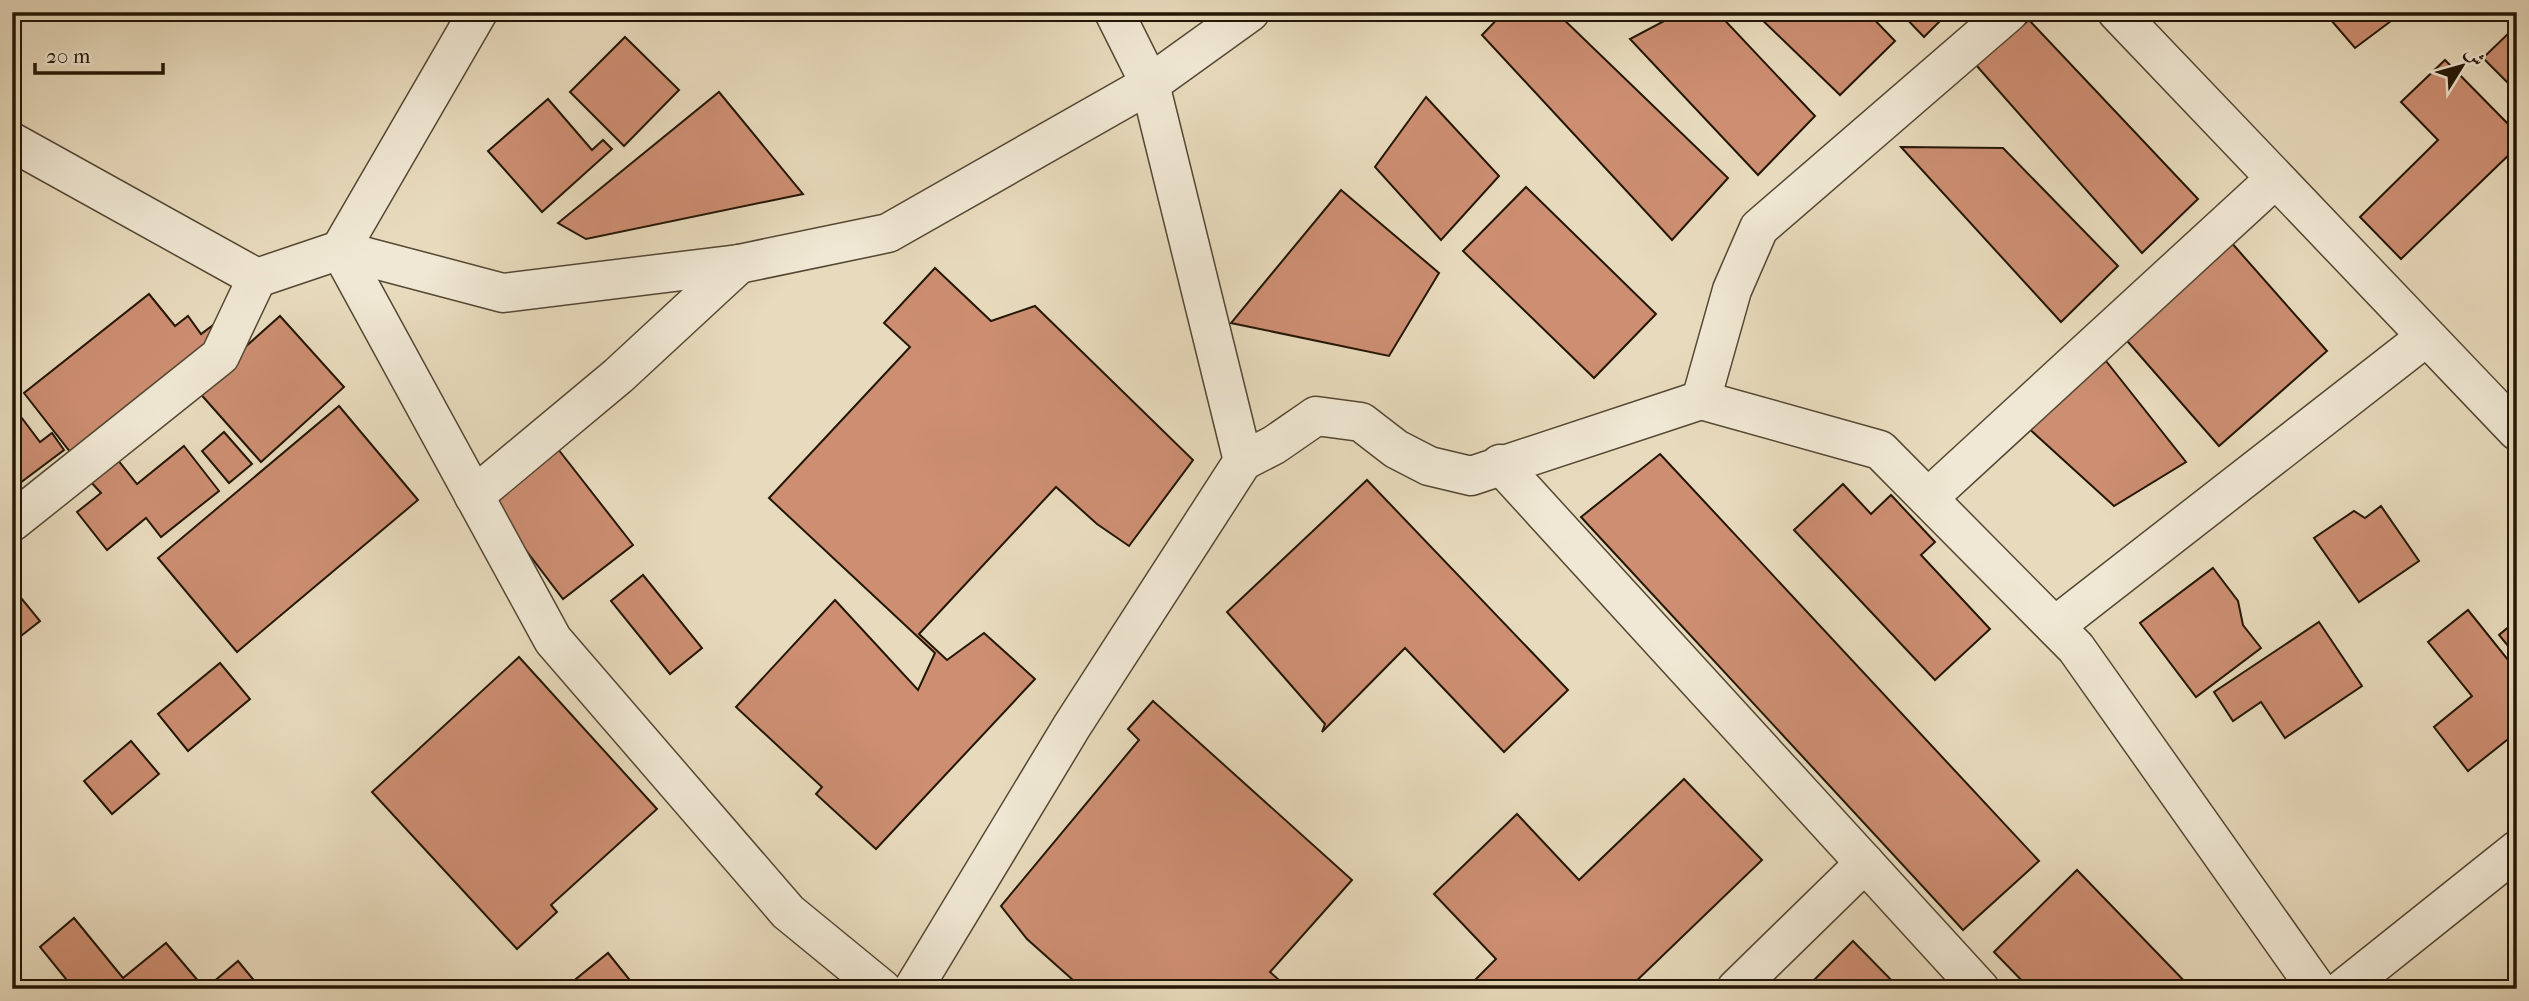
<svg xmlns="http://www.w3.org/2000/svg" width="2529" height="1001" font-family="'IM FELL French Canon',Amiri,serif">
  <rect width="100%" height="100%" fill="#e8dbbd"/>
  <filter id="stains"><feTurbulence type="fractalNoise" baseFrequency=".00286" numOctaves="4"/><feColorMatrix values="0 0 0 0 .2 0 0 0 0 .09 0 0 0 0 .02 0 0 0 .5 -.17"/></filter>
  <radialGradient id="worn" r=".72"><stop offset=".6" stop-color="#630" stop-opacity="0"/><stop offset="1" stop-color="#630" stop-opacity=".3"/></radialGradient>
  <g fill="#cd8e72" stroke="#231605" stroke-width="2">
    <polygon points="1504,12 1556,12 1728,178 1672,240 1482,35"/>
    <polygon points="1681,12 1717,12 1815,116 1758,175 1630,39"/>
    <polygon points="1754,12 1867,12 1895,41 1840,95"/>
    <polygon points="1900,12 1949,12 1924,37"/>
    <polygon points="2324,12 2403,12 2355,48"/>
    <polygon points="2029,20 2198,199 2142,253 1976,65"/>
    <polygon points="2517,25 2517,92 2483,58"/>
    <polygon points="625,37 679,90 624,146 570,92"/>
    <polygon points="2445,60 2517,133 2517,147 2401,259 2360,217 2438,140 2401,102"/>
    <polygon points="719,92 803,194 586,239 558,223"/>
    <polygon points="1426,97 1499,176 1441,240 1375,167"/>
    <polygon points="548,99 592,150 603,140 612,149 542,212 488,151"/>
    <polygon points="1901,147 2003,148 2118,266 2061,322"/>
    <polygon points="1526,187 1656,314 1594,378 1463,251"/>
    <polygon points="1341,190 1439,273 1389,356 1231,323"/>
    <polygon points="2230,241 2327,351 2219,446 2122,335"/>
    <polygon points="935,268 991,321 1035,306 1193,460 1129,546 1097,524 1056,487 919,634 947,660 984,633 1035,679 876,849 816,794 822,787 736,707 835,600 918,690 935,653 769,498 910,347 884,323"/>
    <polygon points="149,294 175,326 188,316 201,334 220,320 227,329 71,453 24,393"/>
    <polygon points="280,316 344,387 261,462 197,390"/>
    <polygon points="2106,361 2186,462 2114,506 2026,426"/>
    <polygon points="12,405 40,442 52,433 64,450 12,489"/>
    <polygon points="339,406 418,500 237,652 158,558"/>
    <polygon points="224,432 252,464 229,483 202,451"/>
    <polygon points="184,446 219,491 161,537 146,518 107,550 77,512 101,493 90,481 117,459 137,484"/>
    <polygon points="558,449 633,545 563,599 490,503"/>
    <polygon points="1660,454 2039,861 1963,930 1581,517"/>
    <polygon points="1367,480 1568,690 1504,752 1405,648 1322,732 1325,724 1227,612"/>
    <polygon points="1843,484 1871,514 1891,495 1935,542 1921,555 1990,629 1935,680 1794,530"/>
    <polygon points="2381,506 2419,561 2359,602 2314,538 2354,511 2365,518"/>
    <polygon points="2213,568 2238,601 2243,625 2261,648 2196,697 2140,623"/>
    <polygon points="643,575 702,648 670,674 611,601"/>
    <polygon points="12,587 40,621 12,643"/>
    <polygon points="2468,610 2517,671 2517,732 2468,771 2434,727 2472,696 2428,642"/>
    <polygon points="2517,620 2517,657 2499,635"/>
    <polygon points="2319,622 2362,686 2285,738 2261,702 2233,721 2214,692"/>
    <polygon points="519,657 657,809 551,905 557,912 517,949 372,792"/>
    <polygon points="220,663 250,699 188,751 158,714"/>
    <polygon points="1153,701 1352,880 1270,972 1289,989 1083,989 1027,939 1001,906 1139,740 1128,729"/>
    <polygon points="131,741 159,774 112,814 84,781"/>
    <polygon points="1684,779 1762,860 1628,989 1466,989 1496,959 1434,894 1517,814 1579,880"/>
    <polygon points="2077,870 2192,989 2030,989 1994,952"/>
    <polygon points="74,918 123,978 166,943 205,989 238,961 261,989 74,989 40,947"/>
    <polygon points="1853,941 1900,989 1805,989"/>
    <polygon points="608,953 637,989 584,989 576,979"/>
  </g>
  <g fill="none" stroke-linecap="round" stroke-linejoin="round">
    <g stroke="#544733" stroke-width="41">
      <g id="street">
        <polyline points="478,12 340,250 553,640 788,912 882,989"/>
        <polyline points="2117,12 2517,431"/>
        <polyline points="12,142 257,278 340,250 503,293 739,264 888,233 1150,84 1250,12"/>
        <polyline points="1701,400 1732,290 1759,228 2009,12"/>
        <polyline points="1243,461 1274,445 1316,416 1361,422 1396,449 1429,466 1471,476 1701,400 1880,450 2076,648 2317,989"/>
        <polyline points="1500,464 1980,989"/>
        <polyline points="474,496 618,376 739,264"/>
        <polyline points="1928,498 2275,179"/>
        <polyline points="12,522 220,356 257,278"/>
        <polyline points="2055,626 2426,337"/>
        <polyline points="913,989 1072,726 1243,461 1150,84 1114,12"/>
        <polyline points="1736,989 1865,863"/>
        <polyline points="2343,989 2517,850"/>
      </g>
    </g>
    <use href="#street" stroke="#f0e8d4" stroke-width="38"/>
  </g>
  <rect width="2529" height="1001" fill="none" stroke="#e8dbbd" stroke-width="42"/>
  <rect x="14" y="14" width="2501" height="973" fill="none" stroke="#231605" stroke-width="3.5"/>
  <rect x="21" y="21" width="2487" height="959" fill="none" stroke="#231605" stroke-width="2"/>
  <g transform="translate(2462 66) rotate(53)" stroke="#f0e8d4" stroke-width="5" paint-order="stroke">
  <path d="M0-5L12 26L0 18L-12 26Z" fill="#231605"/>
  <text y="-10" font-size="19" font-weight="bold" text-anchor="middle" fill="#231605">ش</text>
  </g>
  <path d="M35 63v10h128v-10" fill="none" stroke="#231605" stroke-width="3.5"/>
  <text x="46" y="63" font-size="21" fill="#231605" stroke="#f0e8d4" stroke-width="5" paint-order="stroke">20 m</text>
  <rect width="100%" height="100%" filter="url(#stains)"/>
  <rect width="100%" height="100%" fill="url(#worn)"/>
</svg>
